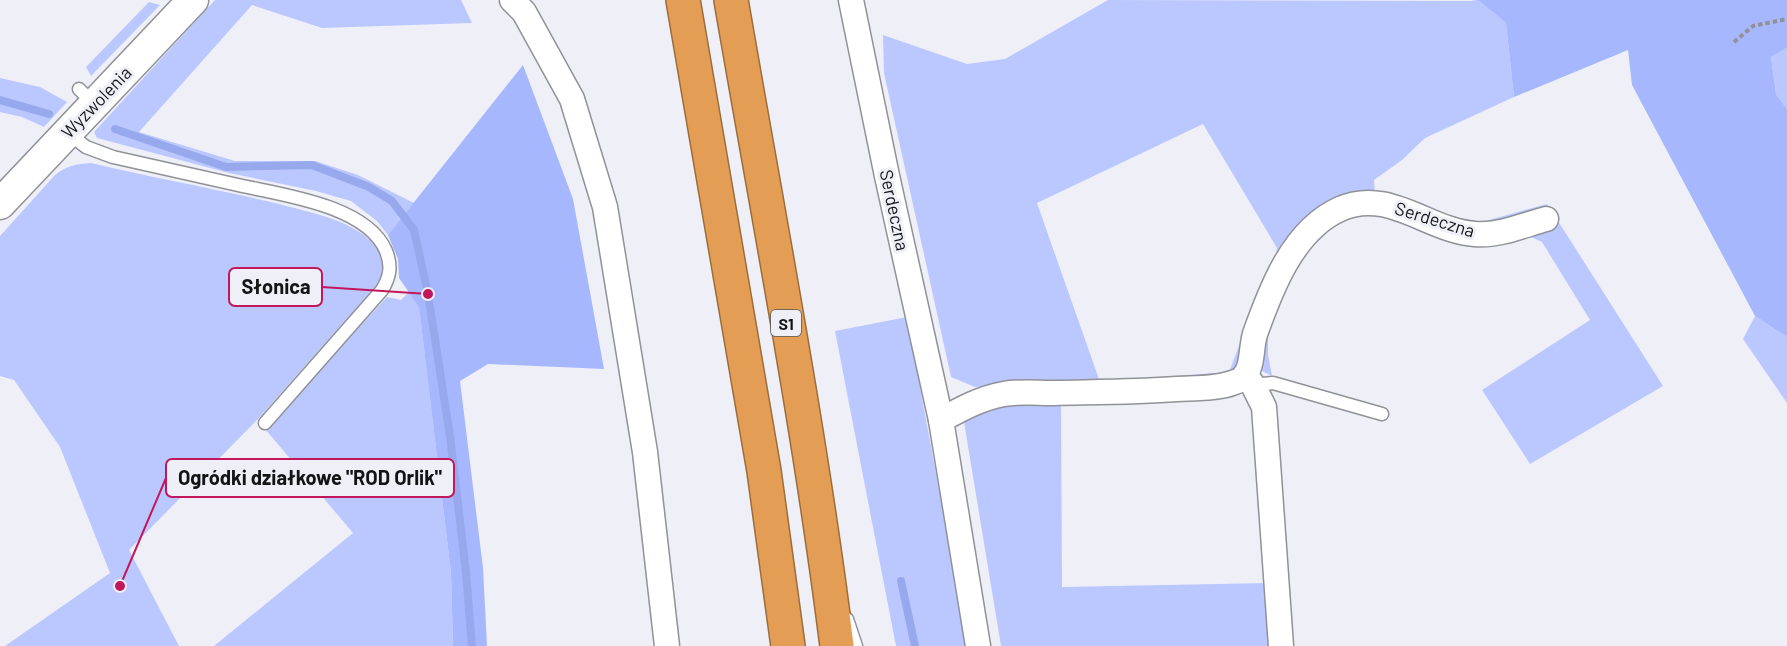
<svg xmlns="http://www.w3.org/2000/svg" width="1787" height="646" font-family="Barlow,sans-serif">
  <rect width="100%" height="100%" fill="#eff0f7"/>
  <g fill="#bac8ff">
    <polygon points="215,0 461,0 472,23 322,28 252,5 139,132 235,161 315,161 358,175 414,203 388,235 377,221 351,201 316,191 229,173 97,138 94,132"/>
    <polygon points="1108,0 1479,1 1506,23 1514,97 1425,138 1402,160 1374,180 1375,196 1281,260 1276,253 1277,248 1203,124 1037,203 1100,382 975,387 951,377 884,73 883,35 967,64 1005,59"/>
    <polygon points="149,2 160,5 91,76 86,67"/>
    <polygon points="1787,48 1787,109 1776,94 1771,57"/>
    <polygon points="0,78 40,87 67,102 44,127 22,117 0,112"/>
    <path d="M 91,163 C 153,178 217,189 279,204 C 308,212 340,217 365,236 C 382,249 388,270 375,287 L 257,420 L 129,550 L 179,646 L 5,646 L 110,573 L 60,447 L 14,380 L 0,376 L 0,236 L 55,175 C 66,166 76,164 91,163 Z"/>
    <path d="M 1420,202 L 1471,225 L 1547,204 L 1551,210 C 1525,218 1495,232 1468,226 C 1451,223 1435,215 1419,208 Z"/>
    <path d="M 1379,210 L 1397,214 L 1467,240 L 1468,246 L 1379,213 L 1361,214 L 1332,228 L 1310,249 L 1293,274 L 1278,306 L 1268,330 L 1268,354 L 1272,376 L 1260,370 C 1259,319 1290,247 1334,220 C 1348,211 1364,211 1379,210 Z"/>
    <polygon points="1558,221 1663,386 1530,464 1482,390 1590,320 1542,242 1524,234"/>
    <polygon points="1263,284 1239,364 1231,374 1191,378 1189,375 1229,372"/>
    <polygon points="409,292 419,306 451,573 453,646 214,646 353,533 265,429 387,297 401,300"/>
    <polygon points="1755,316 1787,337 1787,403 1743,339"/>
    <polygon points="907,317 968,646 896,646 835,331"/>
    <polygon points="1061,404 1062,587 1268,583 1272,646 1001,646 964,422 979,411 1006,405"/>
  </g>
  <g fill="#a6b7fd">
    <polygon points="1470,0 1787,0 1787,48 1771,57 1776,94 1787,109 1787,337 1755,316 1632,85 1628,50 1514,97 1506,23 1479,1"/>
    <polygon points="523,65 573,199 604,369 488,364 460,381 483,568 487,646 453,646 451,573 419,307 399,278 398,259 388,235"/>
  </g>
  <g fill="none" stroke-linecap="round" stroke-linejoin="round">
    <g stroke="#97a8ed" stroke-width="8">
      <polyline points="0,100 49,114"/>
      <polyline points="115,129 226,167 312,165 369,187 392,201 414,230 428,294 450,436 466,572 472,646"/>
      <polyline points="901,581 915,646"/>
    </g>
    <g stroke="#909298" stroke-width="15">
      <g id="service">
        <polyline points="79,89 94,104"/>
        <path d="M 68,133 L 86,147 L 113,157 C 152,166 190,174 229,183 C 274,194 366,203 386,251 C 392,266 390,277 382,290 L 265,423"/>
        <polyline points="1253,385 1273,383 1382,414"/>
        <polyline points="847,619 856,646"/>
      </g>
    </g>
    <g stroke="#909298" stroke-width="27">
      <g id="minor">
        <polyline points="512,0 524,12 572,99 605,207 645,452 667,646"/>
        <polyline points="851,0 887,176 941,420 978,646"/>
        <polyline points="1245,375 1253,385 1264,407 1281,646"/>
        <path d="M 941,420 C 961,409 981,398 1004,394 C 1020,391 1038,393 1054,393 C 1095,392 1136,392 1177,389 C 1195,388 1218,389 1235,382 C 1239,381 1244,378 1246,374 C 1253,363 1251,347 1255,334 C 1271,289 1293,230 1340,209 C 1389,187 1428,231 1475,234 C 1499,236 1524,225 1546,219"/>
      </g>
    </g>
    <g stroke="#909298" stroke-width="33">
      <polyline id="tertiary" points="0,204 193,0"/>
    </g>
    <g stroke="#9b6d3e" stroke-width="36">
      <g id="motorway">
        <polyline points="683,0 764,471 788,646"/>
        <path d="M 731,0 C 768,215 810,430 837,646"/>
      </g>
    </g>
    <polyline stroke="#919297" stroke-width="4" stroke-dasharray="4.5 3" stroke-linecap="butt" points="1734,42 1753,26 1787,19"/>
    <use href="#service" stroke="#fff" stroke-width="12"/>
    <use href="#minor" stroke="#fff" stroke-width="24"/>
    <use href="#tertiary" stroke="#fff" stroke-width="30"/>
    <use href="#motorway" stroke="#e49d54" stroke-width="33"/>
  </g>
  <g text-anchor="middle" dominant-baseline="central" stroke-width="6" stroke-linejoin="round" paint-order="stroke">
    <rect fill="#eff0f7" stroke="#55565a" stroke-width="1.5" x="771" y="310" width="30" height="26" rx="4.5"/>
    <g font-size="16" font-weight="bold" fill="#131416">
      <text x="786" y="323">S1</text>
    </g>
    <g font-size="18" fill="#131416" stroke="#eff0f7">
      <text transform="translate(96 102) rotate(-46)">Wyzwolenia</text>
      <text transform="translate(895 210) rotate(78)">Serdeczna</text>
      <text transform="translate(1435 219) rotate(17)">Serdeczna</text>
    </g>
  </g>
  <path fill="none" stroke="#c2185b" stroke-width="2" d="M428 294L322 287M120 586L166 478"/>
  <g fill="#c2185b" stroke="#eff0f7" stroke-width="2">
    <circle cx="428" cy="294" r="6"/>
    <circle cx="120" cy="586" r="6"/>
  </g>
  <g fill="#eff0f7" stroke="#c2185b" stroke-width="2">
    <rect x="229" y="268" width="93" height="38" rx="6"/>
    <rect x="166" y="459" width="288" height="38" rx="6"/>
  </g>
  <g font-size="20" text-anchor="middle" font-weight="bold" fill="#131416">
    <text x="276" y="294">Słonica</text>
    <text x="310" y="485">Ogródki działkowe "ROD Orlik"</text>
  </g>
</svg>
